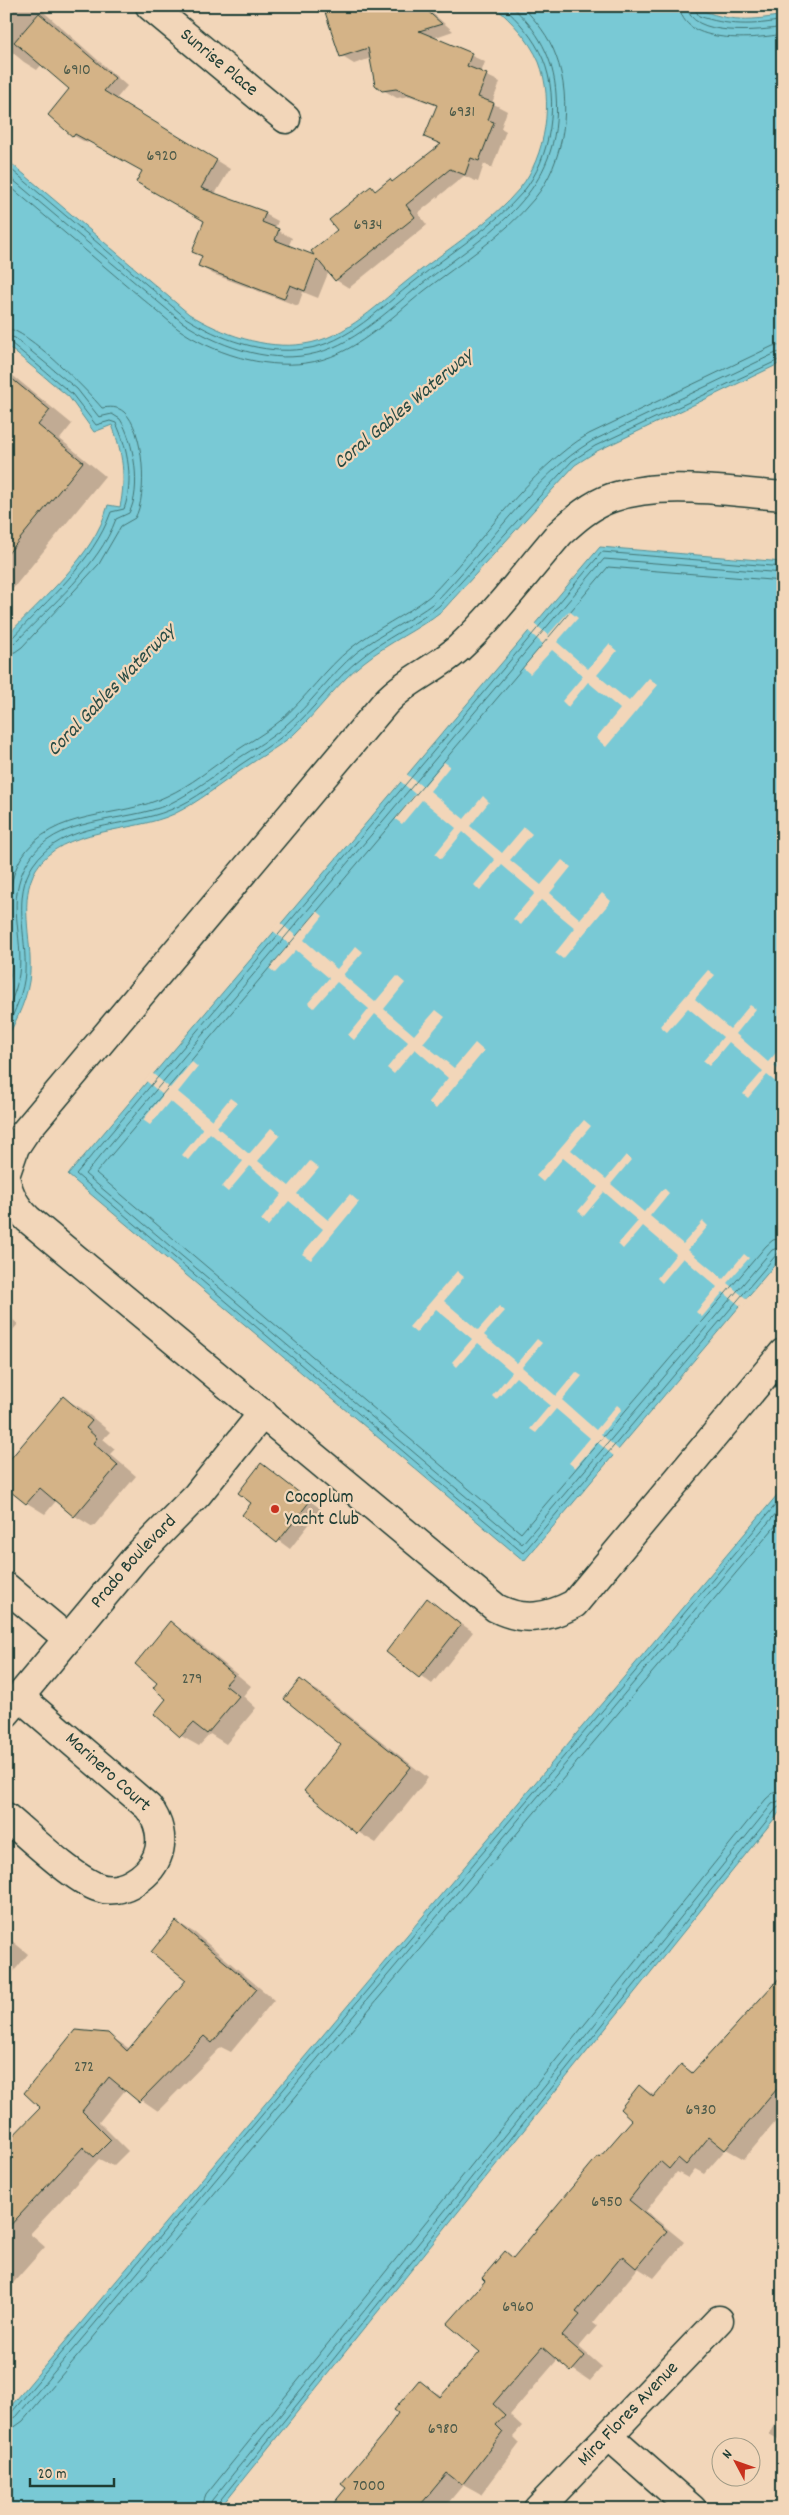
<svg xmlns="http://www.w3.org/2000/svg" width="789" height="2515" font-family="Dekko,sans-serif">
  <rect width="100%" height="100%" fill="#f2d6b9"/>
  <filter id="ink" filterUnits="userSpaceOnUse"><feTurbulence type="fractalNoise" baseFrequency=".02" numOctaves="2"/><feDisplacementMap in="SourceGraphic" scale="10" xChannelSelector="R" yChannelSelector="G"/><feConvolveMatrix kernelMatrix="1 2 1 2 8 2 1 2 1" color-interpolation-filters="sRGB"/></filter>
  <g filter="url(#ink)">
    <g fill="#79c9d5" stroke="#559195">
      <path d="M 494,6 L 693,6 C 723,21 747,22 783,15 L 783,362 L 597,451 L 575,465 L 443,610 C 418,630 389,642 364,662 C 337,683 318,712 293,735 C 277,748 260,757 243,769 C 220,784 199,802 174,814 C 133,833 61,827 36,869 C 18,900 32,938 30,972 C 29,996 17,1019 6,1040 L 6,637 C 42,598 94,557 108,505 L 120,507 C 126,478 123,453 112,425 L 94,432 L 69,397 L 6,345 L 6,159 L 189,314 C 222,334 265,350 304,344 C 347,338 380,302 412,277 C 448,248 491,223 520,188 C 546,156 554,100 539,62 C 529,39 512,22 494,6 Z"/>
      <polygon points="600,547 783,562 783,1255 524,1561 68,1175"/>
      <polygon points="783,1488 783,1808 219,2509 6,2509 6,2412"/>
    </g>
    <g fill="#f2d6b9">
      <polygon points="569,611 578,618 557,642 588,669 609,644 617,651 597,675 629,701 649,678 658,685 606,747 596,738 620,709 588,682 568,707 562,701 583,676 552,650 530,674 523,668 543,644 526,629 533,622 548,635"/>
      <polygon points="444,762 450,766 430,791 464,819 483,796 489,802 470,826 502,853 524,827 532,834 510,860 541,885 562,860 571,867 550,893 580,919 602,893 611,901 563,959 555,953 575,928 541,900 521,925 513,919 535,893 502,865 480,891 474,885 495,860 463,832 441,859 435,854 456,828 422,800 402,824 395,819 415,794 399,780 405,773 423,787"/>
      <polygon points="317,911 323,916 304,940 337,969 356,946 363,952 343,975 375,1002 397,976 405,983 384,1009 414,1035 436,1010 445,1017 423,1043 454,1068 475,1043 484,1051 436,1109 428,1102 448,1078 415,1049 394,1074 387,1068 408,1042 375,1014 354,1040 348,1035 369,1009 337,982 314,1008 308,1003 329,978 296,950 275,973 269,968 289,944 272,930 279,922 296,936"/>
      <polygon points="708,970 715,975 695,999 730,1029 750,1005 756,1009 736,1034 768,1062 783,1045 783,1055 774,1066 783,1073 783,1088 767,1075 748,1098 743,1094 763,1071 729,1042 709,1066 703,1061 723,1037 688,1008 667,1032 660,1026"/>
      <polygon points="192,1062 198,1067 178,1092 212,1120 230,1098 237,1103 217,1127 249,1154 271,1128 280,1135 258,1161 289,1186 310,1161 319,1168 297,1194 328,1220 350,1194 359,1202 311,1260 302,1254 323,1229 289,1201 268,1226 261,1220 282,1194 250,1166 228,1192 222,1187 243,1161 210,1133 188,1160 182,1155 203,1129 170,1101 150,1125 143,1120 163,1095 145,1080 152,1073 170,1088"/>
      <polygon points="584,1120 591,1126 571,1150 606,1179 626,1155 631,1160 611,1184 644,1212 664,1188 669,1193 650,1216 683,1244 703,1221 708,1226 688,1250 723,1279 744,1254 749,1258 727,1283 748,1300 742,1307 723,1292 702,1317 696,1312 717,1287 683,1258 662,1283 657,1278 676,1254 643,1226 623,1249 618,1244 638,1221 604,1192 584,1216 578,1211 598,1187 563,1158 543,1182 536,1176"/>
      <polygon points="457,1271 464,1277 444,1301 478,1330 499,1306 505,1311 484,1335 517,1363 537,1339 542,1343 522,1367 556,1396 576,1372 582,1376 562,1400 596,1430 617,1405 622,1409 601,1434 620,1451 615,1457 597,1442 575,1468 569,1463 590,1438 556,1409 536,1433 530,1429 550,1405 516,1377 496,1400 492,1396 512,1372 478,1343 457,1367 452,1362 472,1339 436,1309 416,1333 409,1327"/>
    </g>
    <g fill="#0003">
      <polygon points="6,6 37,6 127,86 116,99 230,169 215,194 265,214 278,221 275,229 292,238 288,247 318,258 371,188 376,191 390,180 394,183 441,145 426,137 438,106 410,96 397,98 383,90 371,58 354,64 341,56 325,6 424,6 453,31 433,38 485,62 481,73 500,82 492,103 507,111 501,128 506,131 492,168 484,164 478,182 464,176 418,213 427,225 349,288 336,280 329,271 318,298 303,292 298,306 213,274 199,266 203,257 194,251 205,221 144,171 89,141 87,143 74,136 50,115 71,89 42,64 37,70 24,62 6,47"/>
      <polygon points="6,370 72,424 60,439 105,476 6,597"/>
      <polygon points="6,1314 18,1324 6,1338"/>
      <polygon points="63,1398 81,1408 110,1432 103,1439 115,1449 110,1454 136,1476 93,1527 75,1516 56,1501 45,1514 27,1503 6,1486"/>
      <polygon points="261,1465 321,1509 290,1549 244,1515 253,1503"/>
      <polygon points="428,1600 473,1632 432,1684 387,1651"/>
      <polygon points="170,1623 188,1634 251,1686 243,1696 256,1708 226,1744 210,1734 199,1746 181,1736 155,1714 168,1699"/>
      <polygon points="300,1681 318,1691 428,1778 376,1843 358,1832 343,1744"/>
      <polygon points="177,1922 195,1933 274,2000 231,2052 221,2047 158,2111 126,2089 99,2122 128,2151 113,2166 99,2159 30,2234 45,2247 6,2291 6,2138 11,2140 107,2034 130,2049 188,1979"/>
      <polygon points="6,1936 28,1954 6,1981"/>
      <polygon points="783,1984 783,2113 744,2159 726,2149 704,2174 695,2169 688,2178 677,2172 646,2211 684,2242 654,2278 638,2268 593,2323 597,2326 579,2347 602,2367 590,2381 558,2359 510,2415 522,2426 513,2436 520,2443 481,2495 463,2485 443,2509 330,2509 348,2488 420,2382 442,2396 481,2351 487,2280 505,2253 515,2258 634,2120 640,2087 656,2096 681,2065 694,2073"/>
      <polygon points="783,2410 783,2442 769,2434"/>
    </g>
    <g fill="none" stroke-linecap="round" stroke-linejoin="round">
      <g stroke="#437574" stroke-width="1">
        <path d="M 680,6 C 681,46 757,39 783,34"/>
        <path d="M 687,6 C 689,38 762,31 783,27"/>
        <path d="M 693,6 L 699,16 C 727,26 754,26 783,20"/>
        <path d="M 6,165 L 186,318 C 219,339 264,355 304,349 C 348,344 382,306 415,281 C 451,252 493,227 523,192 C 551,158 560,100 543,59 C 534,38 519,21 502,6"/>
        <path d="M 6,174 L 182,322 C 216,345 266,363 308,355 C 353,347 386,311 422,284 C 490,231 564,193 556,94 C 554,59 538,29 511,6"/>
        <path d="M 6,183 L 177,328 C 212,353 263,369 306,363 C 353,357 389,319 424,291 C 461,262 504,236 534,199 C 565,162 573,101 556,56 C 549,36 536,21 522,6"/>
        <path d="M 6,328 C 27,329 87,390 102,408 C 110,407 117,406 124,412 C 144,429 148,496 135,518 L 121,526 L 99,564 L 22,647 L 15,652 L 6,653"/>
        <path d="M 6,335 L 15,338 L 77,389 L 99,417 L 112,414 L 120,419 C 134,441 142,489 129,513 L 116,519 C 99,566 50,606 16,642 L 6,646"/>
        <path d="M 6,342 L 11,343 L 72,394 L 96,425 L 110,421 L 116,423 C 128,448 134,482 124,509 L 111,512 C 93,562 48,599 12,638 L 6,640"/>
        <polyline points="783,567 602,552 76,1174 523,1553 777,1254 783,1252"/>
        <polyline points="783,573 604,559 85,1174 522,1544 772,1250 783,1246"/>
        <polyline points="783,581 608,567 96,1173 521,1533 766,1246 773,1240 783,1238"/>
        <path d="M 6,994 C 8,987 10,979 11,972 C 15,932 0,895 21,858 C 53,807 120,820 167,796 C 191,785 211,768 233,753 C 249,742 266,733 280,721 C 306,698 325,669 351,648 C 376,628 405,616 430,596 C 480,546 529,468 589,434 L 773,346 L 783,344"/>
        <path d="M 6,1013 C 12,1000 17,988 19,974 C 24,934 5,901 27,863 C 54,814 125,824 169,804 C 194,792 216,774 239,758 C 254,748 271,739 285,726 C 311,704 330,675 356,653 C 381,633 410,621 435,602 C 485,552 533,476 592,441 L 776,353 L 783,352"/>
        <path d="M 6,1029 C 15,1012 24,991 25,972 C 27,936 12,896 33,865 C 62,821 127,828 170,810 C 196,800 217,781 240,765 C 256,754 274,744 289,731 C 315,709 334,679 361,658 C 385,638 414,626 439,606 L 572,461 L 595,446 L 783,358"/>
        <polyline points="6,2414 12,2412 783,1496"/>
        <polyline points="6,2421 17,2416 783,1505"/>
        <polyline points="6,2428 16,2426 23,2421 783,1517"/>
        <polyline points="201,2509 206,2495 766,1799 773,1793 783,1791"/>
        <polyline points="209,2509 212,2500 772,1804 783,1799"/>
        <polyline points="215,2509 217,2504 777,1808 783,1805"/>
      </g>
    </g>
    <g fill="#d4b387" stroke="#1f3d34">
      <polygon points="323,6 422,6 442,24 419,31 472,53 467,66 487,74 478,97 494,103 488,120 494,122 479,161 471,158 465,175 450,169 406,205 415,217 335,281 317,259 305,291 290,285 284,299 198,266 202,256 192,252 204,221 136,182 142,171 75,134 73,137 48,115 69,89 14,42 39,13 115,78 104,91 217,160 201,188 266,212 262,222 279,229 275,240 314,255 311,251 337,230 329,220 371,186 375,191 390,179 392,182 441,144 424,137 437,105 396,89 382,91 375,85 368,48 340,57"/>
      <polygon points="6,374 50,410 38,425 83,462 6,556"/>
      <polygon points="63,1396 92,1421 86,1428 97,1438 93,1443 118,1465 74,1517 40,1488 26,1504 6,1488 6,1464"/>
      <polygon points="261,1463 310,1501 277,1543 242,1515 251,1503 238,1493"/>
      <polygon points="427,1598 461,1625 419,1678 386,1652"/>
      <polygon points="170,1621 234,1675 225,1685 239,1696 207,1734 193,1723 180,1737 154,1714 166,1699 153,1688 157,1683 135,1664"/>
      <polygon points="300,1679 411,1767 357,1834 304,1791 341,1745 284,1699"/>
      <polygon points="176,1921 257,1989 212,2043 204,2036 139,2102 109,2077 82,2111 111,2140 94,2157 83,2147 6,2230 6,2143 40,2108 24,2093 75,2030 108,2033 127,2051 186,1980 151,1952"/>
      <polygon points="783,1974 783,2082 725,2150 709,2137 686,2165 678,2158 669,2169 660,2161 629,2200 667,2231 636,2268 622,2256 576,2312 580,2315 562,2336 585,2356 571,2372 542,2347 493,2404 505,2415 496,2425 503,2432 462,2485 447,2473 417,2509 329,2509 346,2488 341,2484 384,2433 398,2413 394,2410 419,2380 440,2397 480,2352 447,2324 485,2281 482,2278 505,2251 513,2258 598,2156 600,2157 632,2120 620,2109 639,2085 653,2097 681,2064 692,2073"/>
    </g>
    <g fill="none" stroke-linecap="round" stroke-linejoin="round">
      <g stroke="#1f3d34" stroke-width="31">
        <g id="street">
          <path id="s1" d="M 150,6 L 286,119"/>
          <path d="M 6,1173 L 15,1147 L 25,1132 L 385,703 C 406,680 436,669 459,648 C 496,614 527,571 560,533 C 575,519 591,505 611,498 C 664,480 727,492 783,496"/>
          <path d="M 6,1181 C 10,1197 16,1207 28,1219 L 496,1608 C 524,1622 547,1618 574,1604 L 783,1353"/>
          <polyline points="6,1587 68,1639"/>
          <path id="s2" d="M 6,1713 L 136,1557 L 197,1495 L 263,1413"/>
          <path d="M 6,1817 C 29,1836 71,1877 97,1887 C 120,1896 148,1878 157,1857 C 164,1840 159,1821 148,1807 L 20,1697"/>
          <polyline points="609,2436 692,2509"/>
          <path id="s3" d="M 538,2509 L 719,2320"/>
        </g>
      </g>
      <use href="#street" stroke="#f2d6b9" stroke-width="28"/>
    </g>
  </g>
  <circle fill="#c8321e" stroke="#f2d6b9" stroke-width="2" cx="275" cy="1509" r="5"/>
  <g text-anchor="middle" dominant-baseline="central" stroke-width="4.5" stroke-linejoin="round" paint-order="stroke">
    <g font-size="16" fill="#4c5a49">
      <text x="77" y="70">6910</text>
      <text x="462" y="112">6931</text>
      <text x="162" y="156">6920</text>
      <text x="368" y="225">6934</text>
      <text x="192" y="1679">279</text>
      <text x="84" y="2067">272</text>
      <text x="701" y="2110">6930</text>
      <text x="607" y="2202">6950</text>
      <text x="518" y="2307">6960</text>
      <text x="443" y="2429">6980</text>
      <text x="369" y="2486">7000</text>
    </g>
    <g font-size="19" fill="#1f3d34" stroke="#f2d6b9">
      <text stroke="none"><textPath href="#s1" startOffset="89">Sunrise Place</textPath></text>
      <text stroke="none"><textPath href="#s2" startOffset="198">Prado Boulevard</textPath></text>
      <text transform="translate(107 1773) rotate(42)">Marinero Court</text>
      <text stroke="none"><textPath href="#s3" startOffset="131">Mira Flores Avenue</textPath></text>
    </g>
    <g font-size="19" fill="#1f3d34" stroke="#f2d6b9" text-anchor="start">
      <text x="285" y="1498">Cocoplum<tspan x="285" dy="22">Yacht Club</tspan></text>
    </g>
    <g font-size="20" font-style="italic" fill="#284b44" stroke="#f2d6b9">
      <text transform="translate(404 410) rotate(-40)">Coral Gables Waterway</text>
      <text transform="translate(112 691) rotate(-46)">Coral Gables Waterway</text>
    </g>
  </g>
  <rect width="789" height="2515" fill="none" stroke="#f2d6b9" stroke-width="25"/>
  <rect x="12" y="12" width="764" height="2490" fill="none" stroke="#1f3d34" stroke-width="2" filter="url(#ink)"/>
  <g transform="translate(736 2462) rotate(311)"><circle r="24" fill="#f2d6b9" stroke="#9e9984"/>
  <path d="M0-4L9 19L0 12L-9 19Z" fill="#c8321e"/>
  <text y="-8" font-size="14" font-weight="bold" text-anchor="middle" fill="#1f3d34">N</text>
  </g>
  <path d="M30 2478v8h84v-8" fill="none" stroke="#1f3d34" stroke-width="2.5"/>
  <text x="38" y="2478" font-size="15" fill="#1f3d34" stroke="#f2d6b9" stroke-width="4" paint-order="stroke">20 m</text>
</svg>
